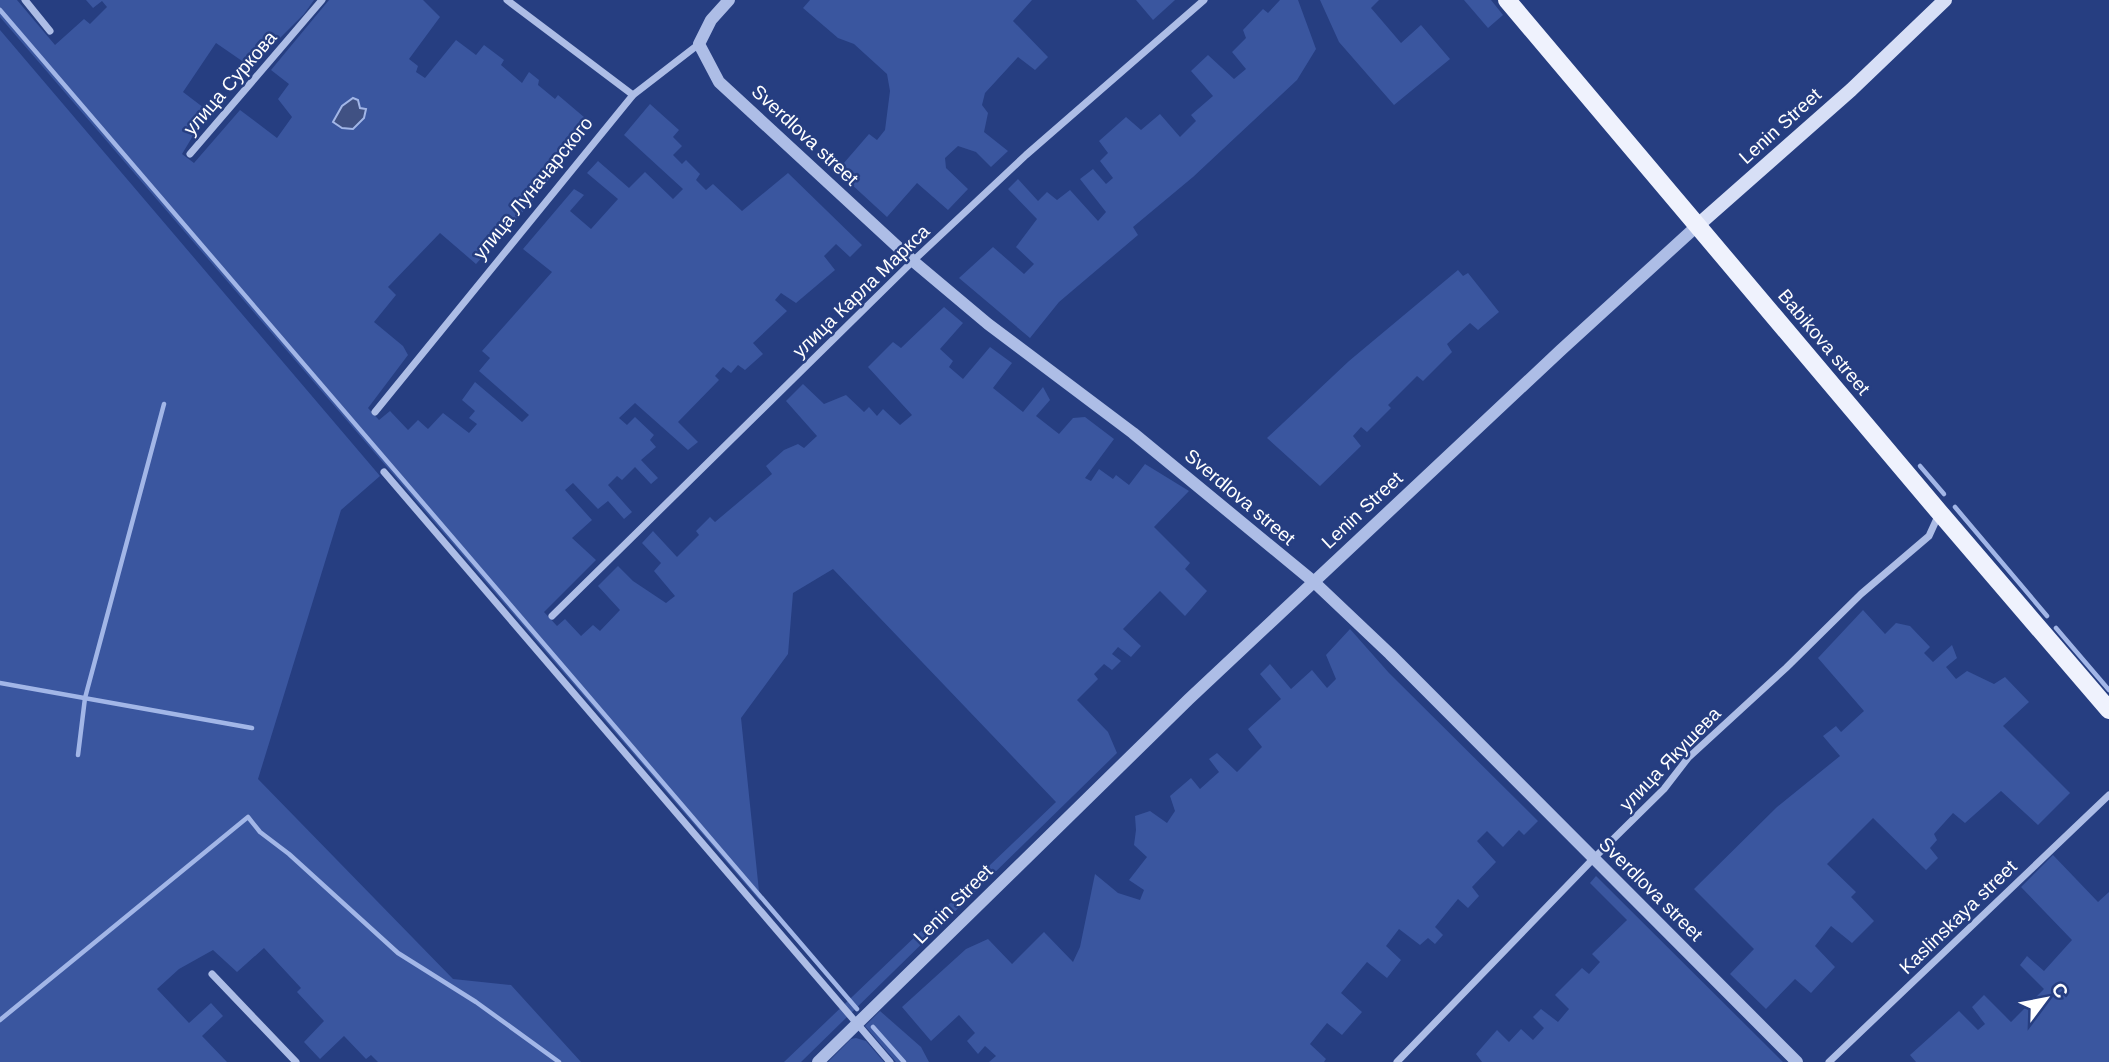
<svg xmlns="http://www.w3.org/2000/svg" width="2109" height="1062" font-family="Helvetica,sans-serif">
  <rect width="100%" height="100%" fill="#263e81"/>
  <g fill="#3a569f">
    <polygon points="0,0 17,0 55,45 84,19 90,24 107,7 102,1 93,8 86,0 314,0 304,14 263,55 256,54 245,63 216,43 183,92 208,111 182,154 194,163 240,110 277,138 292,117 278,99 289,84 271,70 329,0 423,0 440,17 409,59 418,66 416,72 425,78 456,40 476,55 484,45 504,60 501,65 522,83 529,72 539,80 538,85 555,99 558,95 591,123 536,197 476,264 440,233 388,287 396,295 374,322 403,346 408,355 368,408 379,420 390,411 408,430 418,420 428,429 443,413 469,433 477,424 469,418 475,411 462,400 475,382 522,422 529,415 479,371 490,358 482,351 552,272 523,249 574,189 584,195 570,211 591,229 618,199 587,173 598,161 629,188 645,172 673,199 683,189 624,135 650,104 679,130 673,137 682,146 673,155 682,164 686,160 700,174 696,180 706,190 713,184 742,211 788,173 862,245 850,257 836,244 824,256 835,270 796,303 781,293 775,300 787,311 753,343 763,354 745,370 738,365 731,373 723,367 715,376 719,380 678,422 698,442 688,450 635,403 619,418 627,425 635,417 654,435 650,440 656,447 641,460 658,478 651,484 635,467 622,480 617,476 608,485 632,512 624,519 608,501 598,509 573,483 565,490 592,520 572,538 596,560 544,612 557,626 565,619 581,636 593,625 600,631 620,610 598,586 618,566 633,581 666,603 675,596 654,571 661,563 642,543 653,531 677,557 699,535 696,531 710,517 715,522 772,474 766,466 784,450 798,444 804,448 817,436 786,401 803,384 824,404 846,395 864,412 869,407 877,416 883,409 900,425 912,415 868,367 893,342 901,348 944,307 963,323 940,349 953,361 949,367 963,379 990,347 1012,363 993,388 1023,412 1043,387 1050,400 1036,416 1059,434 1073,418 1085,417 1114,439 1085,478 1091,481 1099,469 1113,479 1116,475 1129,485 1145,464 1189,491 1154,527 1190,563 1185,569 1207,591 1185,616 1160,591 1123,629 1141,646 1131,657 1118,647 1112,654 1121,661 1112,670 1104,664 1094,674 1098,679 1077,700 1108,732 1117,753 801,1062 784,1062 1056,802 833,569 793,593 788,654 741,718 760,901 0,17"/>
    <polygon points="810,0 1032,0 1013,21 1048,57 1035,70 1018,57 985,93 982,105 988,113 984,132 1008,151 991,167 976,152 958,146 945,158 946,168 968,189 948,210 917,183 887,217 837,171 869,134 877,140 885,130 890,91 887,74 854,44 838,38 803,8"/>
    <polygon points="1136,0 1175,0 1153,20"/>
    <polygon points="1280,0 1298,0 1316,49 1297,80 1193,177 1133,227 1138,235 1059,302 1030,338 959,278 993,247 1024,274 1034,264 1016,247 1037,219 1008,189 1018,179 1038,201 1047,192 1057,200 1070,190 1098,221 1106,212 1080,179 1093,169 1106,184 1113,178 1100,161 1108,153 1099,141 1126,117 1141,130 1160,114 1180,137 1196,121 1191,115 1213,96 1191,71 1208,55 1234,79 1246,69 1232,52 1246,38 1243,30 1263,9 1268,13"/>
    <polygon points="1320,0 1379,0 1371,8 1401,43 1421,25 1450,59 1394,105 1339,42"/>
    <polygon points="1464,0 1491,0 1503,15 1488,28"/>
    <polygon points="0,30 380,476 341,510 258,779 453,979 511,985 581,1062 378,1062 371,1055 366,1059 344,1036 320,1059 304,1042 324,1021 297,992 301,988 264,948 237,972 213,950 179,969 157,989 189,1023 211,1003 223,1016 202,1036 227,1062 0,1062"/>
    <polygon points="1458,270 1463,276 1468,273 1499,312 1478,330 1470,323 1447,344 1452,352 1423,381 1417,376 1388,405 1391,408 1367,432 1361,427 1353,436 1361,446 1320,486 1267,438 1349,361"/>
    <polygon points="1863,610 1885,634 1896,623 1910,626 1930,647 1924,653 1933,662 1952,645 1957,658 1946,667 1956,679 1967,671 1994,684 2005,677 2029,702 2003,726 2070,793 2038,825 2001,791 1965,823 1953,813 1934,834 1937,840 1930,848 1938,858 1926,870 1873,818 1827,864 1856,892 1851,897 1874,921 1852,943 1831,926 1815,946 1835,967 1811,993 1795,979 1766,1009 1730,974 1754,949 1694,889 1777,807 1840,756 1823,736 1836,726 1841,732 1864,711 1818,658"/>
    <polygon points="1350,629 1389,673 1538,821 1524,835 1519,830 1503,847 1487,831 1477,841 1496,862 1472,887 1479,896 1468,908 1458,899 1435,927 1443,935 1435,944 1428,938 1420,945 1399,929 1386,946 1401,960 1387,978 1367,962 1341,993 1362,1012 1342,1035 1327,1023 1310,1044 1326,1059 1324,1062 989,1062 996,1056 985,1046 978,1054 967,1041 975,1033 959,1015 931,1041 902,1007 966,949 988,939 1012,964 1044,932 1073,962 1080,947 1095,874 1118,893 1140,900 1144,890 1129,880 1147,857 1134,845 1136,830 1135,816 1150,811 1167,823 1175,811 1170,796 1191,778 1200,789 1219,772 1209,759 1217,753 1237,772 1262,747 1248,729 1281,699 1260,674 1270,664 1291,689 1312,670 1327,688 1336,679 1326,655"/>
    <polygon points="2053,855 2098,902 2109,892 2109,1062 1916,1062 1910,1055 1959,1011 1978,1030 1985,1024 1972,1007 1984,995 2011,1022 2044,989 2020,965 2027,956 2044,971 2072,940 2021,887"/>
    <polygon points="1596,876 1783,1062 1482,1062 1476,1054 1497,1030 1509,1042 1521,1029 1533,1040 1544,1028 1533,1017 1541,1009 1558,1022 1569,1009 1555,995 1582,968 1589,974 1600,962 1592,954 1627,920 1590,883"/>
    <polygon points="880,1011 921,1047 929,1062 896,1062 865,1026"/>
    <polygon points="856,1038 866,1041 884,1062 828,1062 851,1039"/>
  </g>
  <polygon fill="#405183" stroke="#a2b6e7" stroke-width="2" points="353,98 358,100 360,108 366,109 364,118 353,129 342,128 333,122 342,106"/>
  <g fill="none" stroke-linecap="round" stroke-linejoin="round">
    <g stroke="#a2b6e7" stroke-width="4.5">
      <polyline points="0,10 857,1009"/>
      <polyline points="1920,466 1944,494"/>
      <polyline points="1955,507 2047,616"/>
      <polyline points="2056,628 2109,690"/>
      <polyline points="0,683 252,728"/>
      <polyline points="78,755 85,698 164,404"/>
      <polyline points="0,1020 248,817 260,832 289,854 398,953 476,1002 559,1062"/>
      <polyline points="873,1027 904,1062"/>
    </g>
    <g stroke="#adbde6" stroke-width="7">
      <polyline points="25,0 50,31"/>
      <polyline points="507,0 633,95"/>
      <polyline points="190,154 322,0"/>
      <polyline points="375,412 633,95 699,44"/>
      <polyline points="384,472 890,1062"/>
      <polyline points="552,616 913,261 1026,155 1204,0"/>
      <polyline points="212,974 296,1062"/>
      <polyline points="1397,1062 1594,858 1664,789 1688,758 1786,668 1861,594 1929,536 1939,514"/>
      <polyline points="1829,1062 2109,795"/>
    </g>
    <g stroke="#adbde6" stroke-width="12">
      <polyline points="729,0 711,20 699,44 719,82 913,261 988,324 1133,433 1314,582 1390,654 1797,1062"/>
      <polyline points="818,1062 1189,699 1561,350 1698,225"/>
    </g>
    <polyline stroke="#d7dff6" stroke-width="14" points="1698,225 1851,90 1945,0"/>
    <polyline stroke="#eff2fd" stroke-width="18" points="1507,0 1940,513 2109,710"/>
  </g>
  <g text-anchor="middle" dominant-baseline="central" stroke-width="5" stroke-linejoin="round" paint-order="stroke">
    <g font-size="19" fill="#fff" stroke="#263e81">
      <text transform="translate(230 83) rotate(-49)">улица Суркова</text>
      <text transform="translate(1780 126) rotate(-42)">Lenin Street</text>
      <text transform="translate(805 135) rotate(43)">Sverdlova street</text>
      <text transform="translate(533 188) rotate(-51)">улица Луначарского</text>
      <text transform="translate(861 291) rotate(-44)">улица Карла Маркса</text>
      <text transform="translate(1824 342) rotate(50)">Babikova street</text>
      <text transform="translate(1240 497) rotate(40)">Sverdlova street</text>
      <text transform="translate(1362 510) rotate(-43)">Lenin Street</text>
      <text transform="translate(1670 759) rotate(-46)">улица Якушева</text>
      <text transform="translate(1651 889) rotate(45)">Sverdlova street</text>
      <text transform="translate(953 904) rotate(-45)">Lenin Street</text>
      <text transform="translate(1958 917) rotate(-44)">Kaslinskaya street</text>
    </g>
  </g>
  <g transform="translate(2046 999) rotate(58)" stroke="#263e81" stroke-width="5" paint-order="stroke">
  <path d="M0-5L12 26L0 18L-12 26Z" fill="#ffffff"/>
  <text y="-10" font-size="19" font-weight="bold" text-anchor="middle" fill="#ffffff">С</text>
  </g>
</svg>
